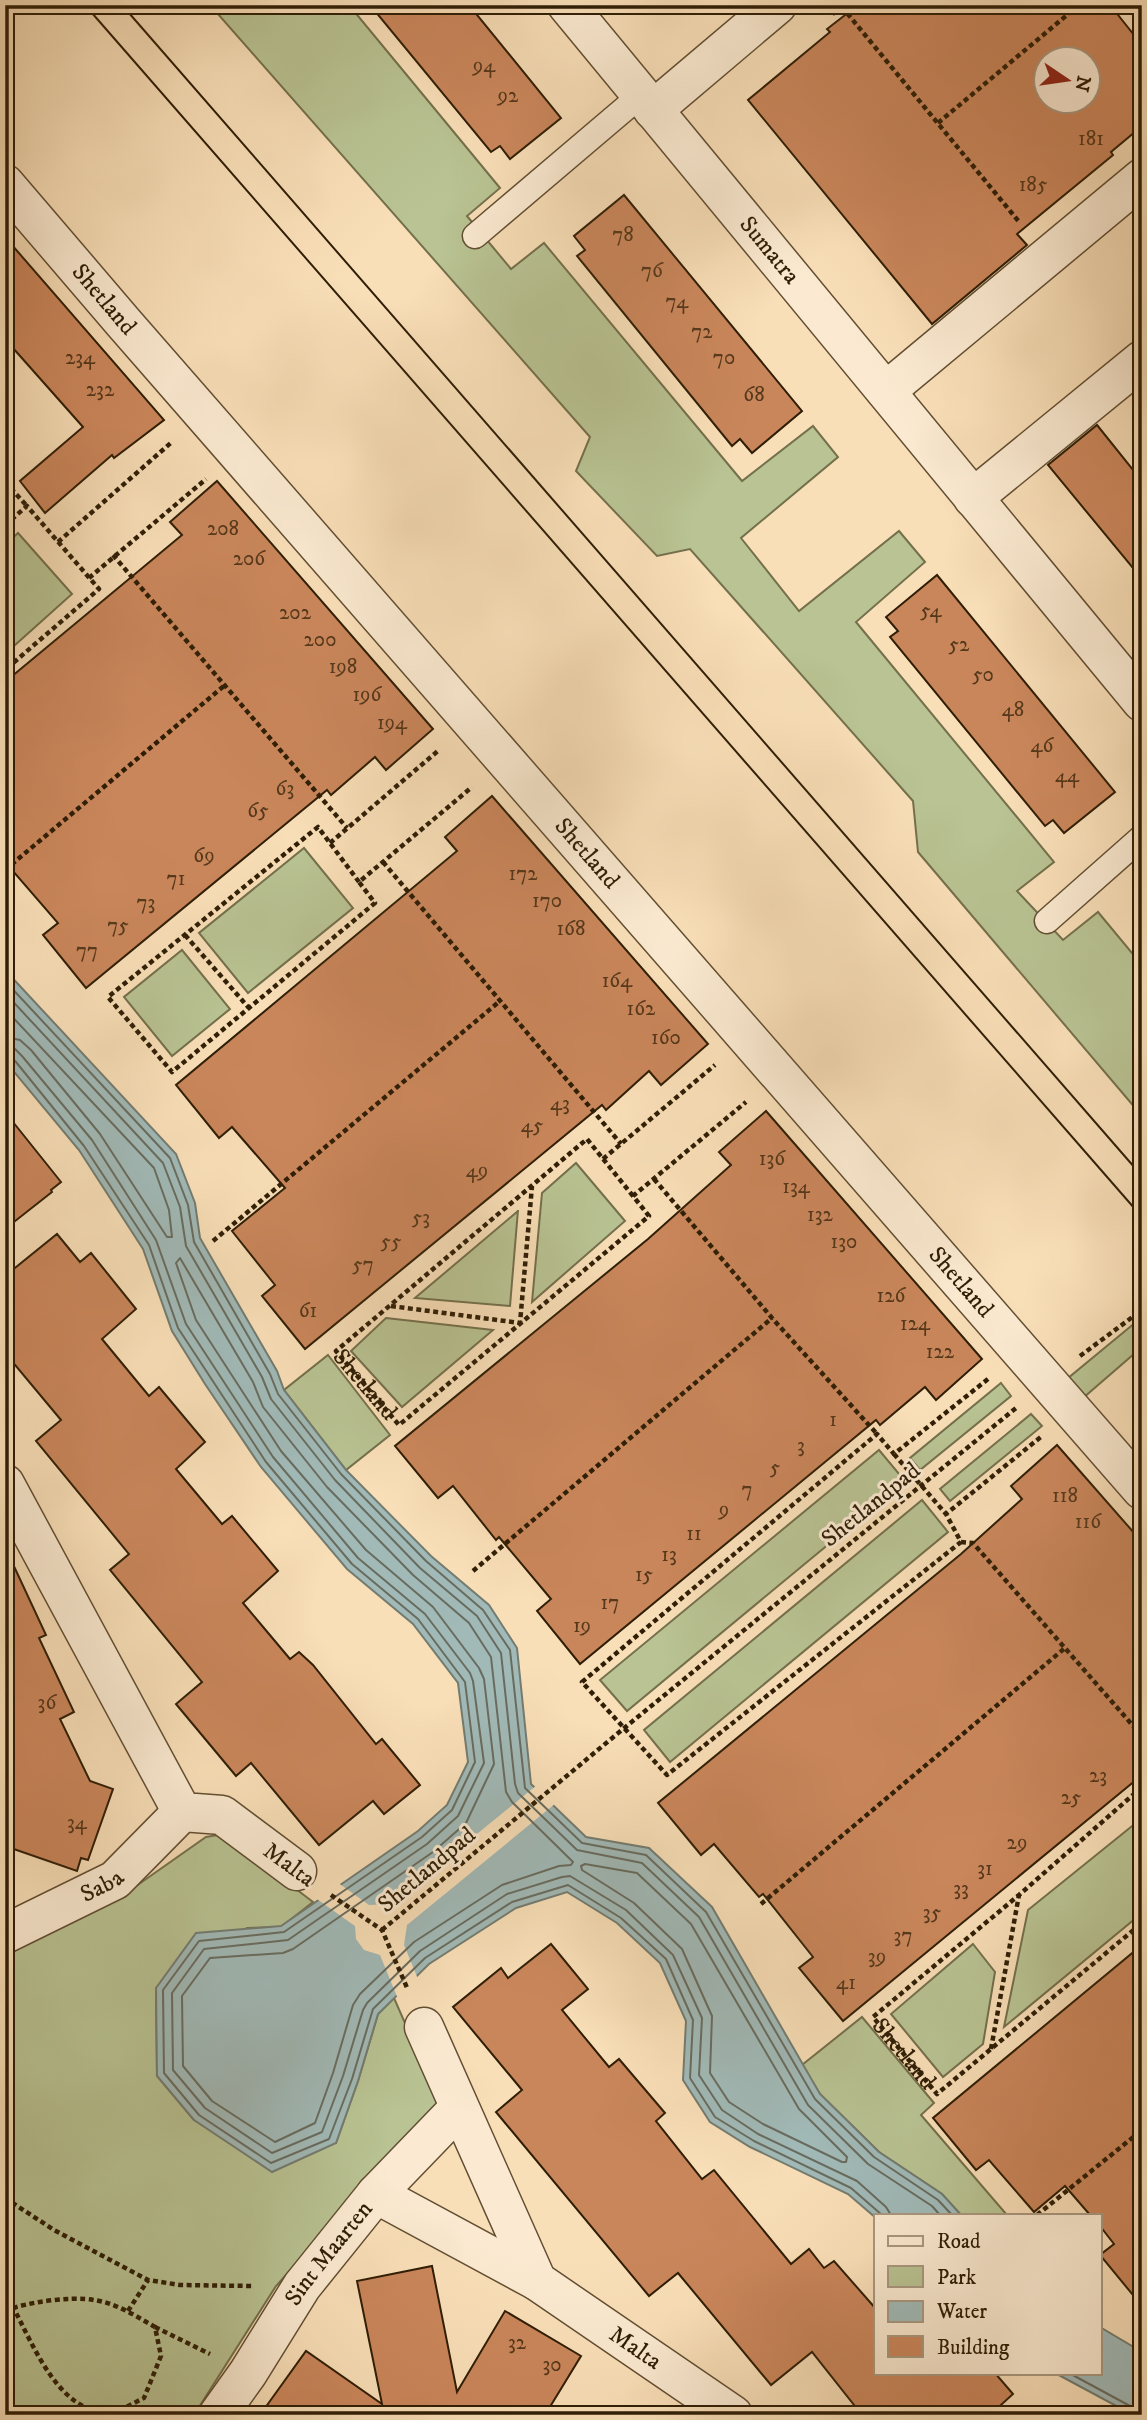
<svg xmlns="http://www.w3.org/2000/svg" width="1147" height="2420" font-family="'IM FELL DW Pica',serif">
  <rect width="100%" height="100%" fill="#f9dfb8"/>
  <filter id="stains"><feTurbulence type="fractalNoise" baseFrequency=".00286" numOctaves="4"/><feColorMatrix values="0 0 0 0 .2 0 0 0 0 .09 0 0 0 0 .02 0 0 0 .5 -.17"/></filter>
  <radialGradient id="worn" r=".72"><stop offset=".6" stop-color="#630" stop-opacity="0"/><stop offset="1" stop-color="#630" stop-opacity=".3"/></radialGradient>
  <g fill="#b9c393" stroke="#74704c" stroke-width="2">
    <polygon points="210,5 349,5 500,188 467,216 511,269 544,243 742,481 813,426 838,457 741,538 799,611 899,531 925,562 856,622 1054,862 1017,891 1063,940 1098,912 1142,965 1142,1116 918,852 913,801 690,549 657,556 576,471 590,437"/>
    <polygon points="18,533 72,594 5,654 5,545"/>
    <polygon points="304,848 353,908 248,993 199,933"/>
    <polygon points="182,950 230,1009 172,1056 124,997"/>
    <polygon points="576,1163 625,1221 532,1302 542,1193"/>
    <polygon points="518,1210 510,1306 415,1298 518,1211"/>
    <polygon points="1142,1317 1142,1347 1083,1398 1067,1379"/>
    <polygon points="386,1318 493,1330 402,1407 351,1351"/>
    <polygon points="328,1355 390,1435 346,1470 284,1390"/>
    <polygon points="1001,1383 1011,1396 920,1470 910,1458"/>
    <polygon points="1031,1414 1042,1426 950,1501 940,1489"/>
    <polygon points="879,1450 905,1481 627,1711 600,1680"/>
    <polygon points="922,1500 948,1532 670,1762 644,1730"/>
    <polygon points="1142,1818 1142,1913 1004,2027 1028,1910"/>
    <polygon points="224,1834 313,1902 281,1927 247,1928 156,1988 157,2076 194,2120 336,2143 358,2081 378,2014 394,1998 440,2103 276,2286 194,2415 22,2415 5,2396 5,1950 122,1896 206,1837"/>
    <polygon points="973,1944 995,1972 983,2044 943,2077 891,2014"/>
    <polygon points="862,2017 934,2103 921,2115 1007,2215 961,2215 942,2194 879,2152 820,2094 802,2065"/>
  </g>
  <g fill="#a1bab8" stroke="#737c71" stroke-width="2">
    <polygon points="5,970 176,1154 195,1203 200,1238 277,1371 284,1390 346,1470 431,1556 489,1605 517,1648 531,1784 586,1837 649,1848 712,1907 820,2094 879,2152 942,2194 961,2215 876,2215 876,2218 848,2194 750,2147 710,2122 683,2080 686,2021 660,1963 617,1923 567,1892 516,1908 429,1964 378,2014 358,2081 336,2143 272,2172 194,2120 157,2076 156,1988 196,1933 281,1926 418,1831 447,1805 468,1762 458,1683 413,1624 347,1569 261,1467 205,1384 172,1331 143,1249 79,1150 5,1061"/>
    <polygon points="1100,2327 1142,2352 1142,2415 1133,2415 1055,2373 1100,2373"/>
  </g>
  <polygon fill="#f9dfb8" points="537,1785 556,1803 407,1925 404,1945 418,1979 398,1999 380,1955 364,1950 356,1939 355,1926 314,1897 337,1882 369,1905 391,1904"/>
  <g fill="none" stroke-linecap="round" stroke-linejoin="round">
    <g stroke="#686c5f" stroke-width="2">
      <polyline points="5,981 170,1158 188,1205 194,1242 270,1374 278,1394 341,1474 426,1561 483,1610 510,1650 525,1788 582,1843 646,1855 706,1912 815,2099 874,2157 938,2200 952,2215"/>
      <polyline points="5,993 163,1163 180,1207 186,1246 262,1377 271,1399 335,1480 420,1568 477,1616 501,1653 515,1784 518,1793 577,1850 642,1863 699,1917 808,2105 868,2164 932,2206 940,2215"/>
      <polyline points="5,1009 154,1168 169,1210 172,1237 167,1237 100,1134 31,1050 20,1040 5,1037"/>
      <polyline points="5,1048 15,1049 22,1056 92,1140 156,1240 186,1324 273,1457 358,1558 425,1614 470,1673 473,1681 484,1763 458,1816 427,1844 288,1940 204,1949 172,1993 173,2070 205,2108 272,2153 322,2132 343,2076 363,2010 367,2003 420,1951 507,1894 562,1877 570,1876 626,1910 673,1955 702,2018 699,2075 722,2110 758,2134 857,2181 886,2207 891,2215"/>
      <polyline points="5,1057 11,1057 16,1062 84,1146 149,1245 178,1328 266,1462 352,1564 418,1619 465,1682 475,1762 452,1810 422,1837 284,1932 199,1941 163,1990 164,2073 199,2115 271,2163 329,2139 352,2079 373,2009 425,1958 512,1902 568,1885 621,1918 666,1959 693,2020 690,2078 715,2117 754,2141 851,2188 882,2215"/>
      <polygon points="180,1258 253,1382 263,1407 327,1487 413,1575 469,1623 491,1657 506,1792 512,1802 573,1862 571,1865 559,1866 502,1885 414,1942 360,1994 353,2005 333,2073 315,2123 275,2142 212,2101 183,2066 182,1996 210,1958 283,1953 293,1949 433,1852 466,1823 494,1764 484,1679 479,1668 433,1607 366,1550 281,1451 196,1320 176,1263"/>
      <polygon points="585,1864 637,1873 691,1924 799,2109 847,2157 846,2162 842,2162 763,2124 729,2102 710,2073 712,2016 682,1949 634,1903 582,1870 581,1866"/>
      <polyline points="1069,2373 1130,2406 1134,2415"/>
    </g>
  </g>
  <g fill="#ca865b" stroke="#2f1e06" stroke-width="2" fill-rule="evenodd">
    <polygon points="370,5 469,5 561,118 510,159 500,146 491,152"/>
    <path d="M 858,5 L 1110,5 L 1142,45 L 1142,126 L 1111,152 L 1113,155 L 1017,234 L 1027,245 L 932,324 L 748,100 L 830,32 L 827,29 ZM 1046,60 L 1088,60 L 1088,102 L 1046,102 Z"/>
    <polygon points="624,195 802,411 752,453 740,439 732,446 577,256 585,250 574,236"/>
    <polygon points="5,237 164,420 114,458 112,455 45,513 20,481 83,427 5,339"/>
    <polygon points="1097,425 1142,481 1142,579 1048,465"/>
    <polygon points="217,481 433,729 386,770 375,757 331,795 327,790 86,988 43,935 58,923 5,862 5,682 182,535 170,522"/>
    <polygon points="937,575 1115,792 1064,833 1053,820 1045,826 890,637 898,631 886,617"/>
    <polygon points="492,796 708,1044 661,1085 649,1071 606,1110 602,1105 305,1349 262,1296 275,1285 232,1231 285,1188 232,1127 219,1138 176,1085 457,851 445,837"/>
    <polygon points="766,1111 982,1359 936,1400 925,1387 880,1425 876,1420 580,1664 537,1611 551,1599 499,1537 496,1540 453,1486 438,1498 395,1446 648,1239 731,1165 719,1152"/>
    <polygon points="5,1112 61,1182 51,1190 52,1192 5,1229"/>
    <polygon points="57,1234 80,1262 91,1253 136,1309 102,1339 149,1396 159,1387 205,1442 176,1469 222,1524 232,1516 278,1571 243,1603 290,1659 299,1652 313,1665 376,1744 382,1739 420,1785 384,1814 373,1801 319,1845 251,1763 236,1776 176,1704 202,1682 110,1570 129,1554 36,1441 61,1420 5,1353 5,1276"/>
    <polygon points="1057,1445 1142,1542 1142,1775 843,2021 799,1968 813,1957 763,1894 759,1897 714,1844 701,1855 658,1803 961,1554 1022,1499 1011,1486"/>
    <polygon points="5,1547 46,1635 39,1638 74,1712 60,1719 90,1781 113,1789 88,1860 81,1858 77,1871 5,1846"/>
    <polygon points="551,1944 588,1989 562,2010 609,2067 619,2059 665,2113 656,2121 702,2179 714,2170 791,2264 809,2249 824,2268 834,2261 876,2309 876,2373 995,2373 1013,2394 990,2415 862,2415 812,2352 771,2385 678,2273 649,2296 496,2112 522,2090 453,2007 501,1968 508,1978"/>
    <polygon points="1142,1945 1142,2306 1100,2255 1114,2244 1100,2226 1100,2215 1090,2215 1065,2186 1034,2212 989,2160 976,2170 933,2118"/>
    <polygon points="432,2266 457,2392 505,2311 581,2356 545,2415 260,2415 306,2351 382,2404 357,2281"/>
  </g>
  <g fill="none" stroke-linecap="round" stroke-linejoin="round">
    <g stroke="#624e32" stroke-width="27">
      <g id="service">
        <polyline points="475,236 641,95"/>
        <polyline points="1047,921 1142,837"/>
      </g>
    </g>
    <g stroke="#624e32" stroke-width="41">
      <g id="minor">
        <path id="s3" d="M 567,5 L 1142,702"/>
        <polyline points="653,110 777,5"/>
        <path id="s4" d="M 5,184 L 123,322 L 1142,1490"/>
        <polyline points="886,391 1142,178"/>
        <polyline points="973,498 1142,360"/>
        <polyline points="5,1484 182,1812 222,1815 297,1871"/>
        <path id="s5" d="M 5,1934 L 115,1880 L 182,1812"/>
        <path id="s6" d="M 424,2027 L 537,2281 L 733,2415"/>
        <polyline points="376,2194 537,2281"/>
        <path id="s7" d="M 218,2415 L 248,2373 L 302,2286 L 376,2194 L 458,2109"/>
      </g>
    </g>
    <g stroke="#2f1e06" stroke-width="4.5" stroke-dasharray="5 3.5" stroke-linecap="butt">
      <polyline points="827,5 834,13 842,6"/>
      <polyline points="842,7 1020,223"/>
      <polyline points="938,123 1079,5"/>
      <polyline points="5,482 27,506"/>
      <polyline points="5,525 27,506 99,589 5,670"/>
      <polyline points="58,542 173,441"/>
      <polyline points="113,555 347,828"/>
      <polyline points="89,578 206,479"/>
      <polyline points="330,843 439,750"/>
      <polyline points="383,862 621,1144"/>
      <polyline points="5,870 225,685"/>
      <polyline points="359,882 318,827 108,997 172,1072 375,903 359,882 472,787"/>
      <polyline points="185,935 249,1008"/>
      <polyline points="603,1159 715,1065"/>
      <polyline points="654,1179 772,1318 877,1434"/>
      <path id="s1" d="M 633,1196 L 587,1139 L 336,1351 L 399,1425 L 649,1216 L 633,1196 L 746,1102"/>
      <polyline points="213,1241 500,1001"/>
      <polyline points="391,1306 520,1323 532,1186"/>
      <polyline points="1080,1356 1142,1310"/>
      <polyline points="988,1379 894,1454 877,1434 582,1682 667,1775 961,1542 946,1514 1042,1436"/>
      <polyline points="894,1454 946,1514"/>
      <polyline points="961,1542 973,1543 1142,1736"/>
      <polyline points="473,1571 772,1318"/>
      <path id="s2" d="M 1142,1787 L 1019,1895 L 873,2017 L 937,2094 L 1142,1923"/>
      <polyline points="331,1895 382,1930 408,1990"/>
      <polyline points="761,1904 1065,1648"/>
      <polyline points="382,1930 623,1729 1016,1408"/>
      <polyline points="991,2049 1019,1895"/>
      <polyline points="5,2198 54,2230 148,2280 180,2285 252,2286"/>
      <polyline points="1037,2215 1142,2130"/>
      <path d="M 5,2311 C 26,2302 71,2296 94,2300 C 116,2303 136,2316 155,2327 L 161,2356 L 144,2398 C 135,2402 123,2410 113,2411 C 61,2419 33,2344 13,2307"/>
      <polyline points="128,2311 148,2280"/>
      <polyline points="155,2327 210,2354"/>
    </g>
    <use href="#service" stroke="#fbead1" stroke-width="24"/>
    <use href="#minor" stroke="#fbead1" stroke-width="38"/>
    <g stroke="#2f1e06" stroke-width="2">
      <polyline points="85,5 1142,1217"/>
      <polyline points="122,5 1142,1176"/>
    </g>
  </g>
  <g text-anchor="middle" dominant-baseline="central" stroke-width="6" stroke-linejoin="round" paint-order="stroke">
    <g font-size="21" fill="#56381b">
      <text x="484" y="66">94</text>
      <text x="508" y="96">92</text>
      <text x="1091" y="139">181</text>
      <text x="1033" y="185">185</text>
      <text x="623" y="235">78</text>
      <text x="652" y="271">76</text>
      <text x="677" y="302">74</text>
      <text x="702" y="332">72</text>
      <text x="80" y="358">234</text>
      <text x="724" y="358">70</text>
      <text x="100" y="390">232</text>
      <text x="754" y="395">68</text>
      <text x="223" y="529">208</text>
      <text x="249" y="559">206</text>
      <text x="931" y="611">54</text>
      <text x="295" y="613">202</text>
      <text x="320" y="640">200</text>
      <text x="959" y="645">52</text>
      <text x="343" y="667">198</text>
      <text x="983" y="675">50</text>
      <text x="367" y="695">196</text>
      <text x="1013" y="710">48</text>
      <text x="392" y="723">194</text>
      <text x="1042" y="746">46</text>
      <text x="1067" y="776">44</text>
      <text x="285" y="789">63</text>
      <text x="258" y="811">65</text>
      <text x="204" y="856">69</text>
      <text x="523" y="874">172</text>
      <text x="176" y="879">71</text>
      <text x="547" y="901">170</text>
      <text x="146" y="903">73</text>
      <text x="118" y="926">75</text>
      <text x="571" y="929">168</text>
      <text x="87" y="951">77</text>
      <text x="617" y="981">164</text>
      <text x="641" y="1009">162</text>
      <text x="666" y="1038">160</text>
      <text x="560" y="1104">43</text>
      <text x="532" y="1126">45</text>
      <text x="772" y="1159">136</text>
      <text x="477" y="1171">49</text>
      <text x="796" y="1187">134</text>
      <text x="820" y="1215">132</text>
      <text x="421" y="1218">53</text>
      <text x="391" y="1242">55</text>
      <text x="844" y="1242">130</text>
      <text x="363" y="1265">57</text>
      <text x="891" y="1296">126</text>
      <text x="308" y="1311">61</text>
      <text x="915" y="1324">124</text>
      <text x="940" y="1352">122</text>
      <text x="833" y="1420">1</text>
      <text x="801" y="1446">3</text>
      <text x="775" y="1468">5</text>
      <text x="747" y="1490">7</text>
      <text x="1065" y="1496">118</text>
      <text x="724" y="1510">9</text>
      <text x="1088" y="1522">116</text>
      <text x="694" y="1534">11</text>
      <text x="669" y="1555">13</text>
      <text x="644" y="1575">15</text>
      <text x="610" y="1603">17</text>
      <text x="582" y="1626">19</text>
      <text x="47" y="1703">36</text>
      <text x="1098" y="1776">23</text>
      <text x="1071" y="1798">25</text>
      <text x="77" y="1823">34</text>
      <text x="1017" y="1843">29</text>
      <text x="985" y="1869">31</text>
      <text x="961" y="1889">33</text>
      <text x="932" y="1913">35</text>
      <text x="903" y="1936">37</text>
      <text x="877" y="1957">39</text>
      <text x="846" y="1983">41</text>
      <text x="517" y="2343">32</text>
      <text x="552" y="2365">30</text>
    </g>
    <g font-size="24" fill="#2f1e06" stroke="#fbead1">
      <text stroke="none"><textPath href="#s3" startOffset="318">Sumatra</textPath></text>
      <text stroke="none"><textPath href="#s4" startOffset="152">Shetland</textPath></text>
      <text stroke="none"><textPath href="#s4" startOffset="887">Shetland</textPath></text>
      <text stroke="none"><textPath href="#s4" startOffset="1456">Shetland</textPath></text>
      <text stroke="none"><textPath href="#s1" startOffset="446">Shetland</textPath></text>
      <text transform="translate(871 1505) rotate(-39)">Shetlandpad</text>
      <text transform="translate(289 1865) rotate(36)">Malta</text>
      <text transform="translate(427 1870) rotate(-40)">Shetlandpad</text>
      <text stroke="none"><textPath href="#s5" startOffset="108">Saba</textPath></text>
      <text stroke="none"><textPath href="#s2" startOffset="402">Shetland</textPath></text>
      <text stroke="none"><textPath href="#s7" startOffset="196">Sint Maarten</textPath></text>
      <text stroke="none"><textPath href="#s6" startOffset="397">Malta</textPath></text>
    </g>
  </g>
  <rect width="1147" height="2420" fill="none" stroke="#f9dfb8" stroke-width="28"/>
  <rect x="7" y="7" width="1133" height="2406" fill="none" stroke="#2f1e06" stroke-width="3.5"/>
  <rect x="14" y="14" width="1119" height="2392" fill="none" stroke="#2f1e06" stroke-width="2"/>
  <rect x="874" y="2214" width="228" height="161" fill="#fbead1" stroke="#a99880" stroke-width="2"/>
  <rect x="888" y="2236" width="35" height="10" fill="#fbead1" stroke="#a99880" stroke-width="2"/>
  <text x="937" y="2248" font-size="21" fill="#2f1e06">Road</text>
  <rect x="888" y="2266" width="35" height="21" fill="#b9c393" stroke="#a99880" stroke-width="2"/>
  <text x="937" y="2284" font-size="21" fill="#2f1e06">Park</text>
  <rect x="888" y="2301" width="35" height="21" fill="#a1bab8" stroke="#a99880" stroke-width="2"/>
  <text x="937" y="2318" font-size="21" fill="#2f1e06">Water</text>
  <rect x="888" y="2336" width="35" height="21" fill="#ca865b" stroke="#a99880" stroke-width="2"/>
  <text x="937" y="2354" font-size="21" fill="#2f1e06">Building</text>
  <g transform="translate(1067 80) rotate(103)"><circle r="33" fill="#fbead1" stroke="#a99880" stroke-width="2"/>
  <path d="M0-5L12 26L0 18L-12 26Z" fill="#8f2418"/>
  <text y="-10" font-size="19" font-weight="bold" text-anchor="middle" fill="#2f1e06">N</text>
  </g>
  <rect width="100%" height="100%" filter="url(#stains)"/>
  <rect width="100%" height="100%" fill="url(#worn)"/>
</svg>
